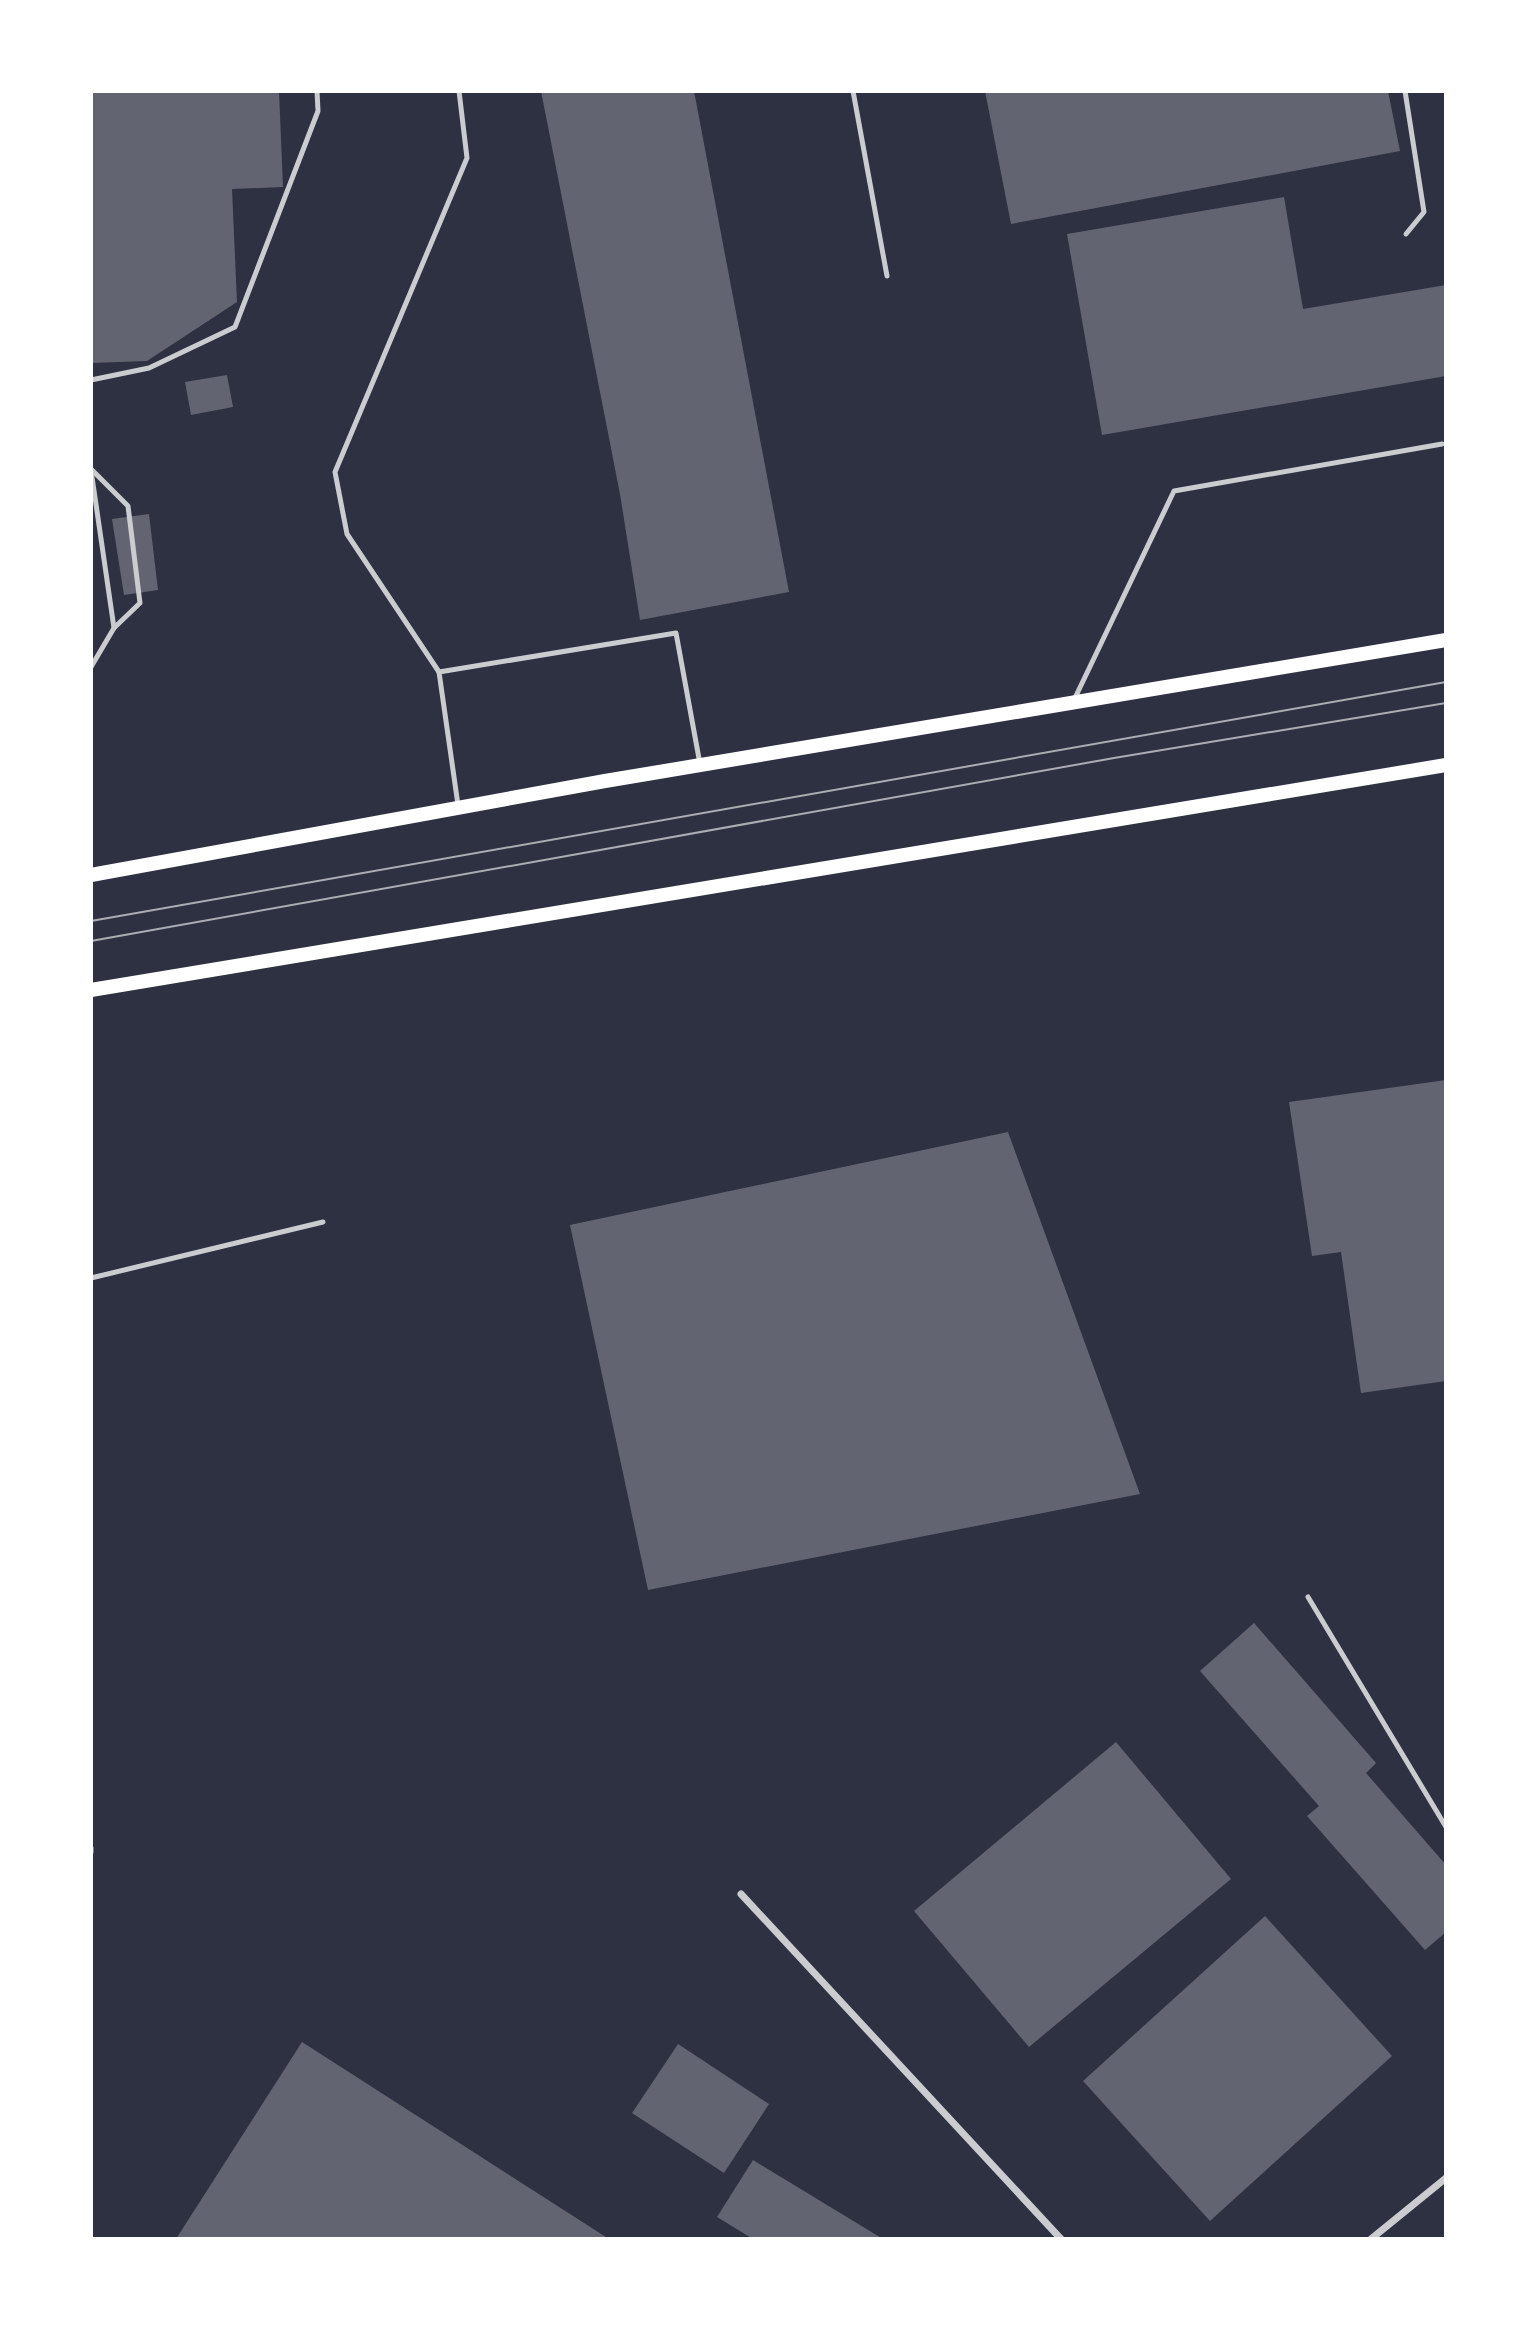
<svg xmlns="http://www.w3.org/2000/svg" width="1537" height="2330" font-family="Arial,sans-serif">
  <rect width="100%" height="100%" fill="#2d3142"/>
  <g fill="#626471">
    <polygon points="91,91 279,91 283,187 232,189 237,302 147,361 91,363"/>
    <polygon points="541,91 694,91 789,592 640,620 620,494"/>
    <polygon points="985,91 1388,91 1400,151 1011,224"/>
    <polygon points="1284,197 1303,309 1446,285 1446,376 1102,435 1067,234"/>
    <polygon points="227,375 233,407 191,415 185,382"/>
    <polygon points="149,514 158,590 124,595 112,519"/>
    <polygon points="1446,1080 1446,1381 1361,1393 1341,1252 1312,1256 1289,1102"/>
    <polygon points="1008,1132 1140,1494 648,1590 570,1225"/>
    <polygon points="1254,1623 1376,1763 1366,1773 1446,1865 1446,1932 1425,1950 1307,1816 1319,1806 1200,1671"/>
    <polygon points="1116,1742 1231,1879 1029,2047 914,1911"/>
    <polygon points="1265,1916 1392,2056 1210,2221 1083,2081"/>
    <polygon points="302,2042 609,2239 176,2239"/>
    <polygon points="678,2044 769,2104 724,2173 632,2113"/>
    <polygon points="753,2160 883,2239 753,2239 717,2217"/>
  </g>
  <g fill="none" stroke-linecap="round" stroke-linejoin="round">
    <g stroke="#caccd0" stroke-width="5">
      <polyline points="853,91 887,276"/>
      <polyline points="1405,91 1424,212 1406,234"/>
      <polyline points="91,380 149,368 235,327 318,111 317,91"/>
      <polyline points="91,470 114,628 91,667"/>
      <polyline points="92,470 128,506 140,603 114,628"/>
      <polyline points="439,672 347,534 335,472 467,158 459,91"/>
      <polyline points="1074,700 1174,491 1442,444"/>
      <polyline points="458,805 439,672 676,633 700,764"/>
      <polyline points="91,1278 323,1222"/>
      <polyline points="1308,1597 1446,1827"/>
      <polyline points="91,1848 91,1852"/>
    </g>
    <g stroke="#caccd0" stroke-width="7">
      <polyline points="741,1894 1061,2239"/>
      <polyline points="1371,2239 1446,2178"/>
    </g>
    <g stroke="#fff" stroke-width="14">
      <polyline points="91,875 605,781 1446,640"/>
      <polyline points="91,990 1446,765"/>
    </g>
    <g stroke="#abadb3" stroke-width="2">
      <polyline points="91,921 1446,682"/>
      <polyline points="91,941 1114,758 1446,703"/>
    </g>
  </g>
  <rect width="1537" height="2330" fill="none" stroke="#ffffff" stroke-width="186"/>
</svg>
